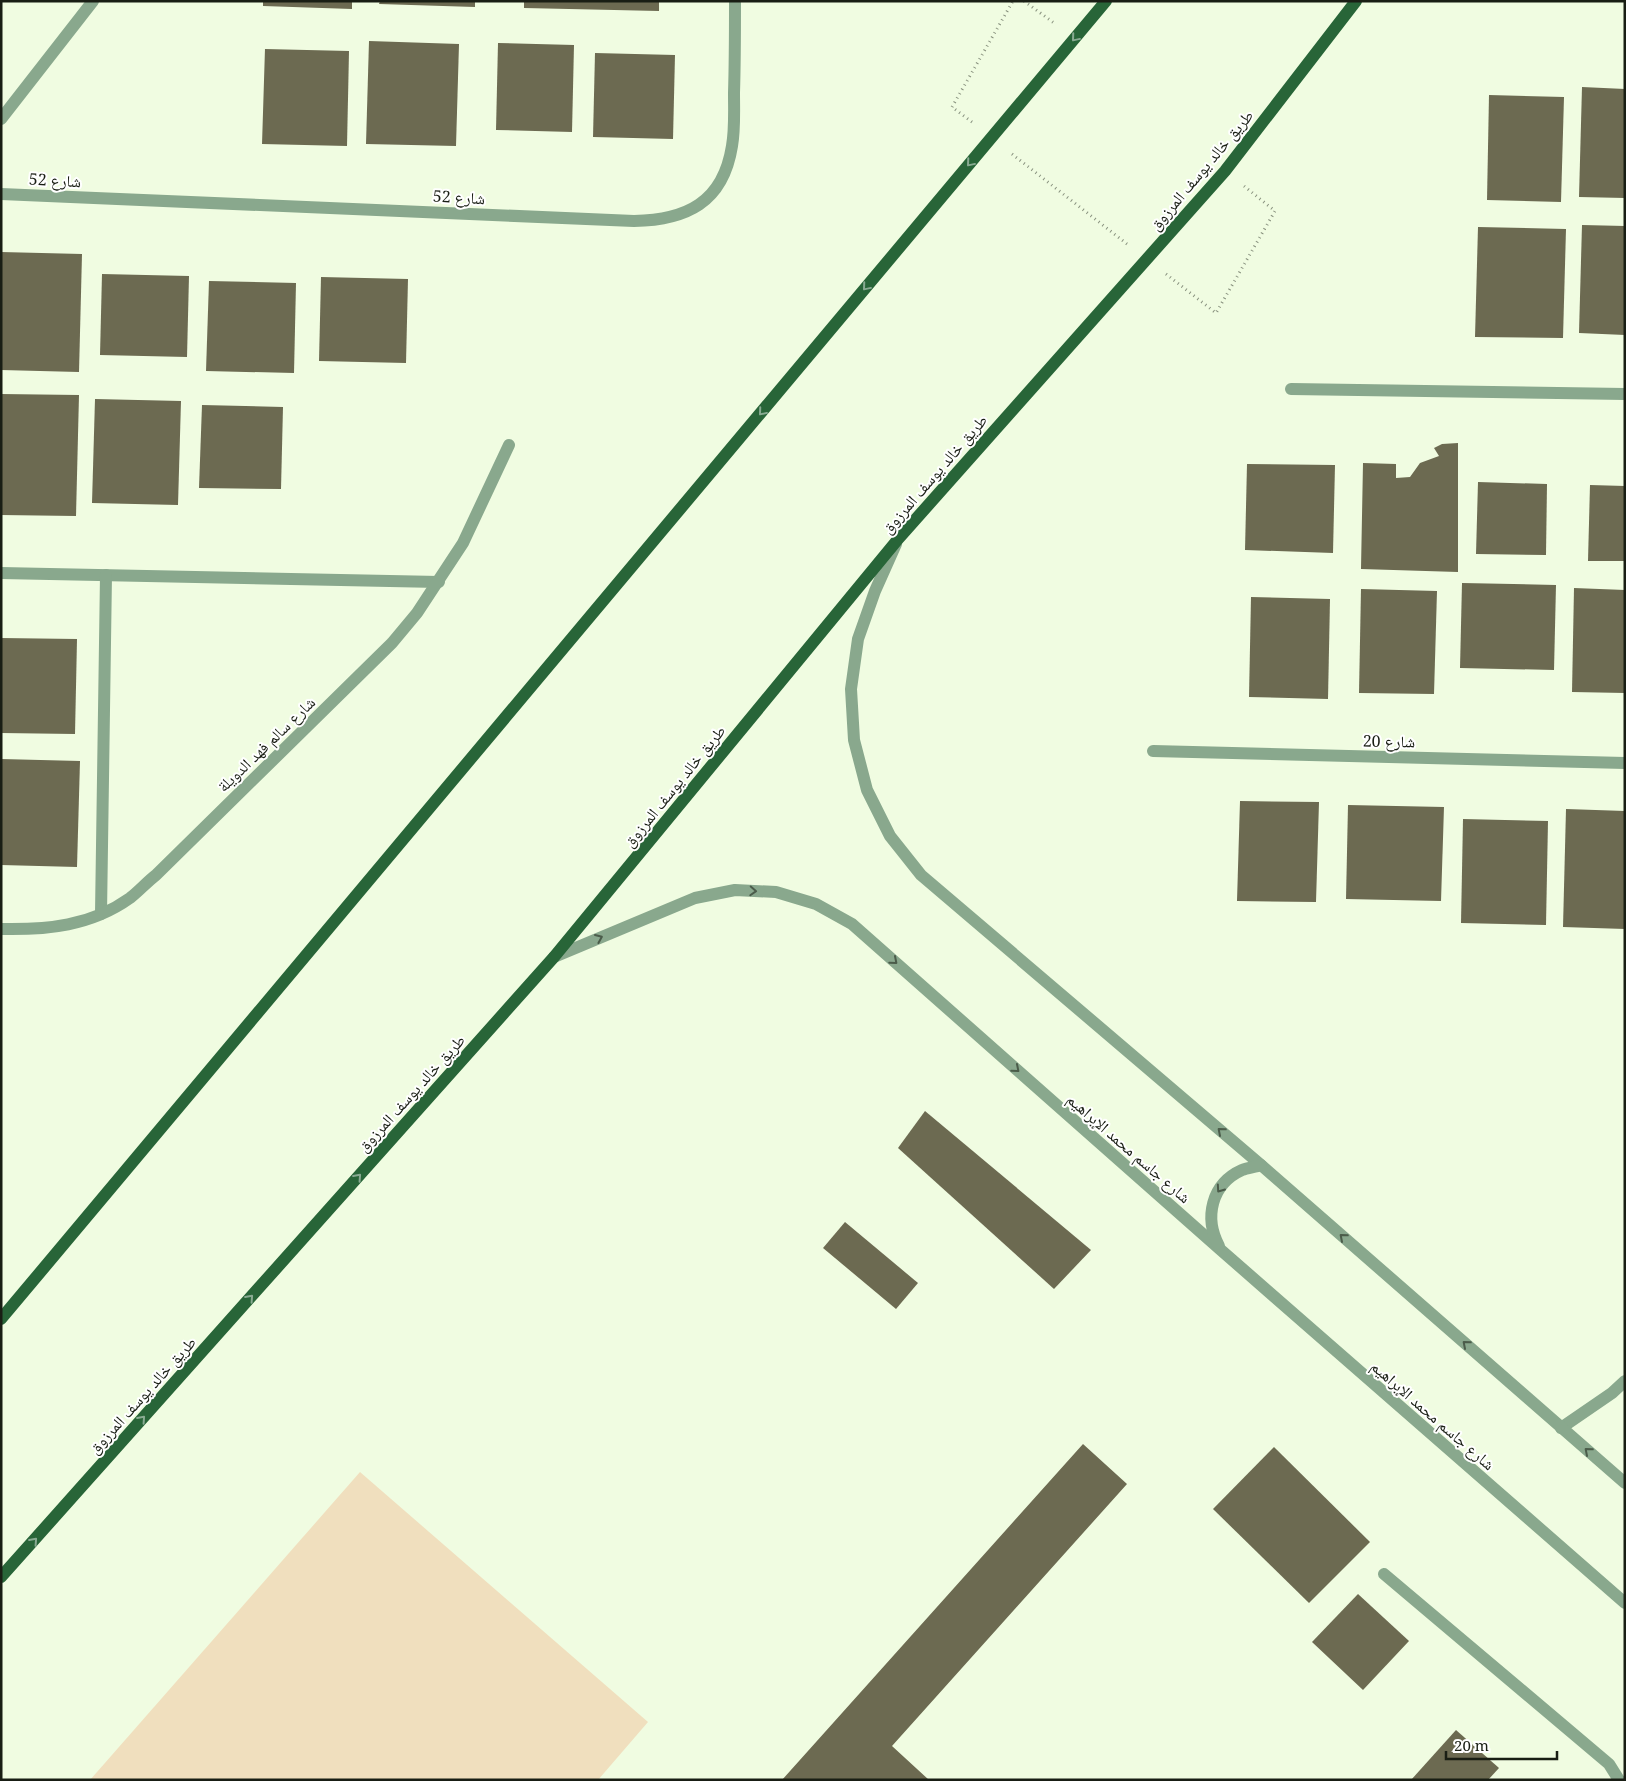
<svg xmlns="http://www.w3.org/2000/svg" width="1626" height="1781" font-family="'Noto Serif','Noto Naskh Arabic',serif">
  <rect width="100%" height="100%" fill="#f0fce1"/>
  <polygon fill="#f0dfbe" points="360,1472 648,1722 598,1780 90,1780"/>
  <g fill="#6c6a51">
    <polygon points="263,1 352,1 352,9 263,6"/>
    <polygon points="380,1 475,1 475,7 379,4"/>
    <polygon points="524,1 659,1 659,11 524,8"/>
    <polygon points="369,41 459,44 456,146 366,144"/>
    <polygon points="498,43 574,45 572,132 496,130"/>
    <polygon points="265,49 349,51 347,146 262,144"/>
    <polygon points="595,53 675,55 673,139 593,137"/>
    <polygon points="1582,87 1625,89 1625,198 1579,197"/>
    <polygon points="1489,95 1564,97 1561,202 1487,200"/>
    <polygon points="1582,225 1625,226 1625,335 1579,333"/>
    <polygon points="1478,227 1566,229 1563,338 1475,337"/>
    <polygon points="1,252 82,254 79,372 1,370"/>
    <polygon points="102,274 189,276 187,357 100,355"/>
    <polygon points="321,277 408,279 406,363 319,361"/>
    <polygon points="209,281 296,283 294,373 206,371"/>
    <polygon points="1,394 79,395 76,516 1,515"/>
    <polygon points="95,399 181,401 178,505 92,503"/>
    <polygon points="202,405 283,407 281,489 199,488"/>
    <polygon points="1458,443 1458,572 1361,569 1363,463 1396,464 1396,478 1410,477 1420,463 1439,456 1434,448 1442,444"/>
    <polygon points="1247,464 1335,465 1333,553 1245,550"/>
    <polygon points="1478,482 1547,484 1546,555 1476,554"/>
    <polygon points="1590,485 1625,486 1625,561 1588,561"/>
    <polygon points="1462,583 1556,585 1554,670 1460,668"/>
    <polygon points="1574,588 1625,590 1625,693 1572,692"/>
    <polygon points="1361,589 1437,591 1434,694 1359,693"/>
    <polygon points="1251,597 1330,599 1328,699 1249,697"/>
    <polygon points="1,638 77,639 75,734 1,733"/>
    <polygon points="1,759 80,761 77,867 1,865"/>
    <polygon points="1240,801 1319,802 1316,902 1237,901"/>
    <polygon points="1348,805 1444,807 1441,901 1346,899"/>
    <polygon points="1566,809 1625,811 1625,929 1563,927"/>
    <polygon points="1463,819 1548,821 1546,925 1461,923"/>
    <polygon points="925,1111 1091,1250 1054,1289 898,1148"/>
    <polygon points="845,1222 918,1283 896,1309 823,1248"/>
    <polygon points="1083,1444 1127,1484 892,1746 929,1780 782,1780"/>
    <polygon points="1274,1447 1370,1542 1309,1603 1213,1509"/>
    <polygon points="1358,1594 1409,1641 1363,1690 1312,1642"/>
    <polygon points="1456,1730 1499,1768 1488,1780 1411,1780"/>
  </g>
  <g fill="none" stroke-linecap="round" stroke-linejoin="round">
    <g stroke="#89927f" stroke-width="3" stroke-dasharray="1 4" stroke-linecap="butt">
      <polyline points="1024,1 1054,23"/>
      <polyline points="972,122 952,107 1013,1"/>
      <polyline points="1012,154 1127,244"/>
      <polyline points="1166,274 1216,313 1275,211 1244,186"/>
    </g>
    <polyline stroke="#89a88d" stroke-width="12" points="1384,1574 1609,1764 1619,1780"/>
    <g stroke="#89a88d" stroke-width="12">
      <polyline points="1,119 93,1"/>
      <path d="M 1,194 L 634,221 C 686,220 723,203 732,146 C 735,129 734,111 734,93 C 735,62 735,32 735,1"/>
      <polyline points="1291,389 1625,394"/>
      <polyline points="1,573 439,582"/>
      <polyline points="1153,751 1625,763"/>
      <polyline points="101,914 106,575"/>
      <path d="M 1,929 C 47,930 91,926 130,898 C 139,891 147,882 156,875 L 392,643 L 417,613 L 463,543 L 509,445"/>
      <polyline points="1561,1428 1612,1393 1625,1381"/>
    </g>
    <g stroke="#89a88d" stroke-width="12">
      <polyline points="896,544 875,591 858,639 851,689 854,740 867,790 890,836 921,875 1261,1165 1625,1483"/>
      <polyline points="554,957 695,898 735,890 776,892 816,904 852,924 1222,1251 1625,1603"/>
      <path d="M 1219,1246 C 1204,1218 1211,1184 1242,1170 C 1247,1168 1255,1167 1261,1165"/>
    </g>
    <g stroke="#286538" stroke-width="12">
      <polyline points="1,1319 1106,1"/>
      <polyline points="1,1577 554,957 899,538 1225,171 1356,1"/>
    </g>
  </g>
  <defs><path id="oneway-chevron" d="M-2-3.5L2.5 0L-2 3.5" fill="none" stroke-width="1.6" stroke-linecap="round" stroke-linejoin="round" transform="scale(1.25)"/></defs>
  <g stroke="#89aa92">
    <use href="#oneway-chevron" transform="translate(1075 38) rotate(130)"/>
    <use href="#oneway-chevron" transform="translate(970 163) rotate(130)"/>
    <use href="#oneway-chevron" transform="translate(866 287) rotate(130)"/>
    <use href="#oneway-chevron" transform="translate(762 412) rotate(130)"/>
    <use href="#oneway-chevron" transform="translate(358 1177) rotate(-48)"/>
    <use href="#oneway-chevron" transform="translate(250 1298) rotate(-48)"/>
    <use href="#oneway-chevron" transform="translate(142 1419) rotate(-48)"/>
    <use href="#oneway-chevron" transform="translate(34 1541) rotate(-48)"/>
  </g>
  <g stroke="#4b5c4a">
    <use href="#oneway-chevron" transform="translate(753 891) rotate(3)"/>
    <use href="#oneway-chevron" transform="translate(599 938) rotate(-23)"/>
    <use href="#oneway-chevron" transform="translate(894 961) rotate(41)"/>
    <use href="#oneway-chevron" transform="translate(1016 1069) rotate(41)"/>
    <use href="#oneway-chevron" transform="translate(1221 1131) rotate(-139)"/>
    <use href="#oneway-chevron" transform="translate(1220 1189) rotate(125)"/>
    <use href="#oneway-chevron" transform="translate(1343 1237) rotate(-139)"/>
    <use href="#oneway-chevron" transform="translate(1466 1344) rotate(-139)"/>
    <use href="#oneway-chevron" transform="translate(1588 1451) rotate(-139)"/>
  </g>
  <g text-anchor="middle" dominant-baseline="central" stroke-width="4" stroke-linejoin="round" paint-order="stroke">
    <g font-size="16" fill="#191e14" stroke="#fff">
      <text transform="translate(1201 170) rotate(-50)">طريق خالد يوسف المرزوق</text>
      <text transform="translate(55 180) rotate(3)">شارع 52</text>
      <text transform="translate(459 197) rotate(3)">شارع 52</text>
      <text transform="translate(934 474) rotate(-49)">طريق خالد يوسف المرزوق</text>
      <text transform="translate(1389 741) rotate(1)">شارع 20</text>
      <text transform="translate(266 744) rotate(-44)">شارع سالم فهد الدويلة</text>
      <text transform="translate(674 786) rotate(-51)">طريق خالد يوسف المرزوق</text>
      <text transform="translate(411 1093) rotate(-48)">طريق خالد يوسف المرزوق</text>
      <text transform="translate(1129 1148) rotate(41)">شارع جاسم محمد الإبراهيم</text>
      <text transform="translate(142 1395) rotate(-48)">طريق خالد يوسف المرزوق</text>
      <text transform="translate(1433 1415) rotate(41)">شارع جاسم محمد الإبراهيم</text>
    </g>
  </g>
  <rect width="1626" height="1781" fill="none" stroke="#191e14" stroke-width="5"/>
  <path d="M1446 1751v8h111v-8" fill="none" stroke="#191e14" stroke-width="2.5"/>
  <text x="1454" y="1751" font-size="15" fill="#191e14" stroke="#ffffff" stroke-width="4" paint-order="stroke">20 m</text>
</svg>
